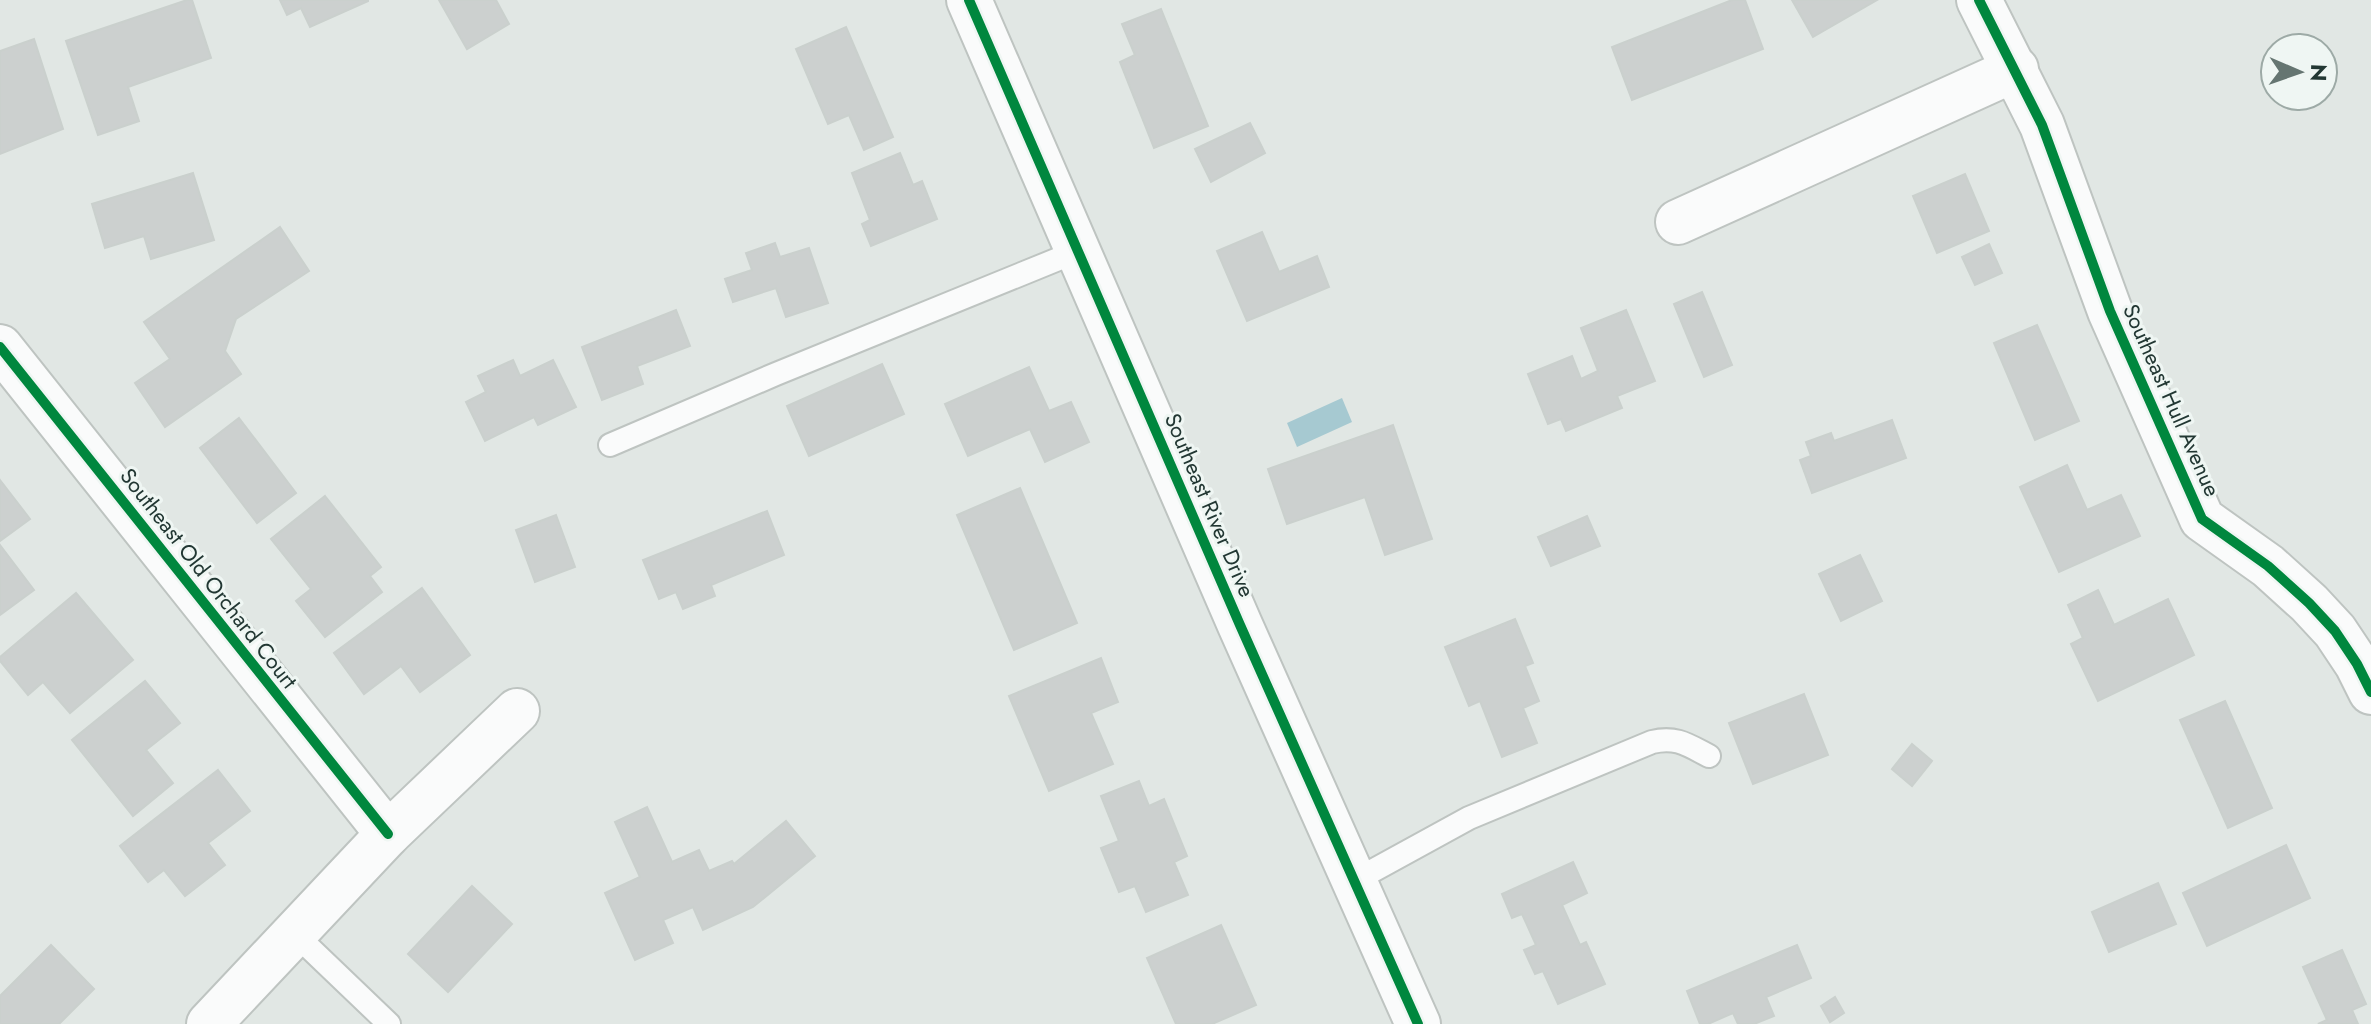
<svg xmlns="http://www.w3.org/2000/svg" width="2371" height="1024" font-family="Jost,sans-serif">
  <rect width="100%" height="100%" fill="#e1e7e4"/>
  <polygon fill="#a6c9d1" points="1342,398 1352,422 1297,447 1287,423"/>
  <g fill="#ccd0cf" stroke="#cad0cd" stroke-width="2">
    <polygon points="187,0 192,0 211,58 128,87 139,121 98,135 66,41"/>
    <polygon points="280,0 368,0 368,1 310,27 301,8 287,15"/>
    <polygon points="439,0 496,0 509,24 467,49"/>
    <polygon points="1732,0 1745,0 1763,49 1632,100 1612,47"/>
    <polygon points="1792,0 1877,0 1813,37"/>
    <polygon points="1161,9 1208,126 1154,148 1120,62 1135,55 1122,24"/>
    <polygon points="846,27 893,137 864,150 849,115 828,124 796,49"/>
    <polygon points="34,39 63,129 0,154 0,51"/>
    <polygon points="1250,123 1265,153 1211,182 1195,149"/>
    <polygon points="900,153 913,185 922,181 937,219 871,246 862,224 870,220 852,173"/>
    <polygon points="193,173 214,240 151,259 144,236 105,248 92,204"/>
    <polygon points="1965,174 1989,231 1937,253 1913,196"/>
    <polygon points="280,227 309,271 236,319 225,351 241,374 165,427 135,383 170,359 144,322"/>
    <polygon points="1262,232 1279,272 1317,256 1329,287 1247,321 1217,251"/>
    <polygon points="775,243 780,257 809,248 828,303 786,317 776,288 733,302 725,279 752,270 746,253"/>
    <polygon points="1989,244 2002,273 1975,285 1962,257"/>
    <polygon points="1702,292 1732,365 1704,377 1674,304"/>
    <polygon points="676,310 690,346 637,366 643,384 602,400 582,347"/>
    <polygon points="1626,310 1655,381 1617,396 1622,408 1566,431 1561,419 1548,424 1528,374 1572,356 1581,379 1598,371 1581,328"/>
    <polygon points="2037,325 2079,421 2035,440 1994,343"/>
    <polygon points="513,360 520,376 553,360 576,407 538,425 534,417 485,441 466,402 486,392 478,376"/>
    <polygon points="882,364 904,414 809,456 787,406"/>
    <polygon points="1029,367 1049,411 1071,402 1089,442 1045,462 1030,429 968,456 945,404"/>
    <polygon points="239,418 296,493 257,523 200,448"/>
    <polygon points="1892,420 1906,458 1812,493 1800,460 1811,456 1806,442 1831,433 1834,441"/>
    <polygon points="1393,425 1432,539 1385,555 1365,497 1287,524 1268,469"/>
    <polygon points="2067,465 2087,510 2121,495 2140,536 2059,572 2020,487"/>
    <polygon points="0,480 30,519 0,541"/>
    <polygon points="1020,488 1077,623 1014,650 957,515"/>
    <polygon points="325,496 381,567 370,576 382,592 325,637 296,601 311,589 271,539"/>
    <polygon points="767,511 784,555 711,585 715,596 683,609 676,592 659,599 643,560"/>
    <polygon points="556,515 575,567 535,582 516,530"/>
    <polygon points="1587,516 1600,546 1551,566 1538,537"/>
    <polygon points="0,545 34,590 0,615"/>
    <polygon points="1860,555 1882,601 1841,621 1819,574"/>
    <polygon points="422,588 470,655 420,692 401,666 364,694 334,653"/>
    <polygon points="2098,590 2114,625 2168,599 2194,655 2098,701 2071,644 2083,638 2068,605"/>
    <polygon points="76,593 133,660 70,713 43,682 28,695 0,661 0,657"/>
    <polygon points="1515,619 1533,663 1525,666 1539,701 1523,708 1537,743 1502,757 1480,701 1469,706 1445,647"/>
    <polygon points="1101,658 1118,702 1091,713 1113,764 1049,791 1009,696"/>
    <polygon points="145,681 180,723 146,750 173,783 133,816 72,740"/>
    <polygon points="1804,694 1828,755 1753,784 1729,723"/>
    <polygon points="2225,701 2272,808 2228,828 2180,720"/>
    <polygon points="1912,744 1932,761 1912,786 1892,769"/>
    <polygon points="218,770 250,811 208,843 225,865 185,896 164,870 148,882 120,846"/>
    <polygon points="1139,781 1149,806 1164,799 1187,856 1174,862 1188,895 1146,912 1135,886 1119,892 1101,848 1119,841 1101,796"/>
    <polygon points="647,807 672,862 699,850 709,871 732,861 734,864 786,821 815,856 753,907 703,930 693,907 663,920 673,943 635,960 605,893 640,877 615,822"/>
    <polygon points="2286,845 2310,898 2207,946 2183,893"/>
    <polygon points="1573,862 1587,893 1562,905 1580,945 1586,942 1605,984 1558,1004 1543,971 1535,974 1524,950 1536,945 1522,914 1512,918 1502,894"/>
    <polygon points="2158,883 2176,924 2109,952 2092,912"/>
    <polygon points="472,886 512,924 448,992 408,954"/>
    <polygon points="1221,925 1256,1005 1212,1024 1176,1024 1147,958"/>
    <polygon points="51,945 94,989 59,1024 0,1024 0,996"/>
    <polygon points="1797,945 1811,978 1766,997 1774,1016 1754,1024 1738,1024 1733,1013 1708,1024 1700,1024 1687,991"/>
    <polygon points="2342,950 2366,1004 2352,1010 2358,1024 2318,1024 2327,1020 2303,967"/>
    <polygon points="1835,997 1844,1013 1830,1022 1821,1006"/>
  </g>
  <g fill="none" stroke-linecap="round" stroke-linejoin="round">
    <g stroke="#bec4c1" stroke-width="26">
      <g id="service">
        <polyline points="610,445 776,374 1078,251"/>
        <path d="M 1354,881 L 1469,818 L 1652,742 C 1676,736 1688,745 1709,756"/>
        <polyline points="294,933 389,1024"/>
      </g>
    </g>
    <g stroke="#bec4c1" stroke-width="48">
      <g id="minor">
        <polyline points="969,0 1240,625 1418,1024"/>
        <polyline points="1979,0 2042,125 2110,311 2202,519 2268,566 2309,603 2335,631 2357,664 2371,692"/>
        <polyline points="1678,222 2016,69"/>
        <polyline points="0,347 388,834"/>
        <polyline points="209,1024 388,834 517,711"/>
      </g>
    </g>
    <use href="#service" stroke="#fafbfb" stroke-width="22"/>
    <use href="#minor" stroke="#fafbfb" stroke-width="44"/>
    <g stroke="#eff6f3" stroke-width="15">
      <g id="cycleway">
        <polyline points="969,0 1240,625 1418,1024"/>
        <polyline points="1979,0 2042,125 2110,311 2202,519 2268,566 2309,603 2335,631 2357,664 2371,692"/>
        <polyline points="0,347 388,834"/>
      </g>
    </g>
    <use href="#cycleway" stroke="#00873e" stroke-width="10"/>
  </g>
  <g text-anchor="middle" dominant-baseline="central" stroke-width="6" stroke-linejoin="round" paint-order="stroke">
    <g font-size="22" fill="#223733" stroke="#eff6f3">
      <text transform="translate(2172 400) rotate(66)">Southeast Hull Avenue</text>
      <text transform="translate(1210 505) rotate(67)">Southeast River Drive</text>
      <text transform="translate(209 578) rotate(52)">Southeast Old Orchard Court</text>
    </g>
  </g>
  <g transform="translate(2299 72) rotate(92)"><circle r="38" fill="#eff6f3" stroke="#9daaa6" stroke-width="2"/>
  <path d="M0-6L14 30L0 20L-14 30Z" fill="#657571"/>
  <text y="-12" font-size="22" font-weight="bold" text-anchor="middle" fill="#223733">N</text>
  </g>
</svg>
